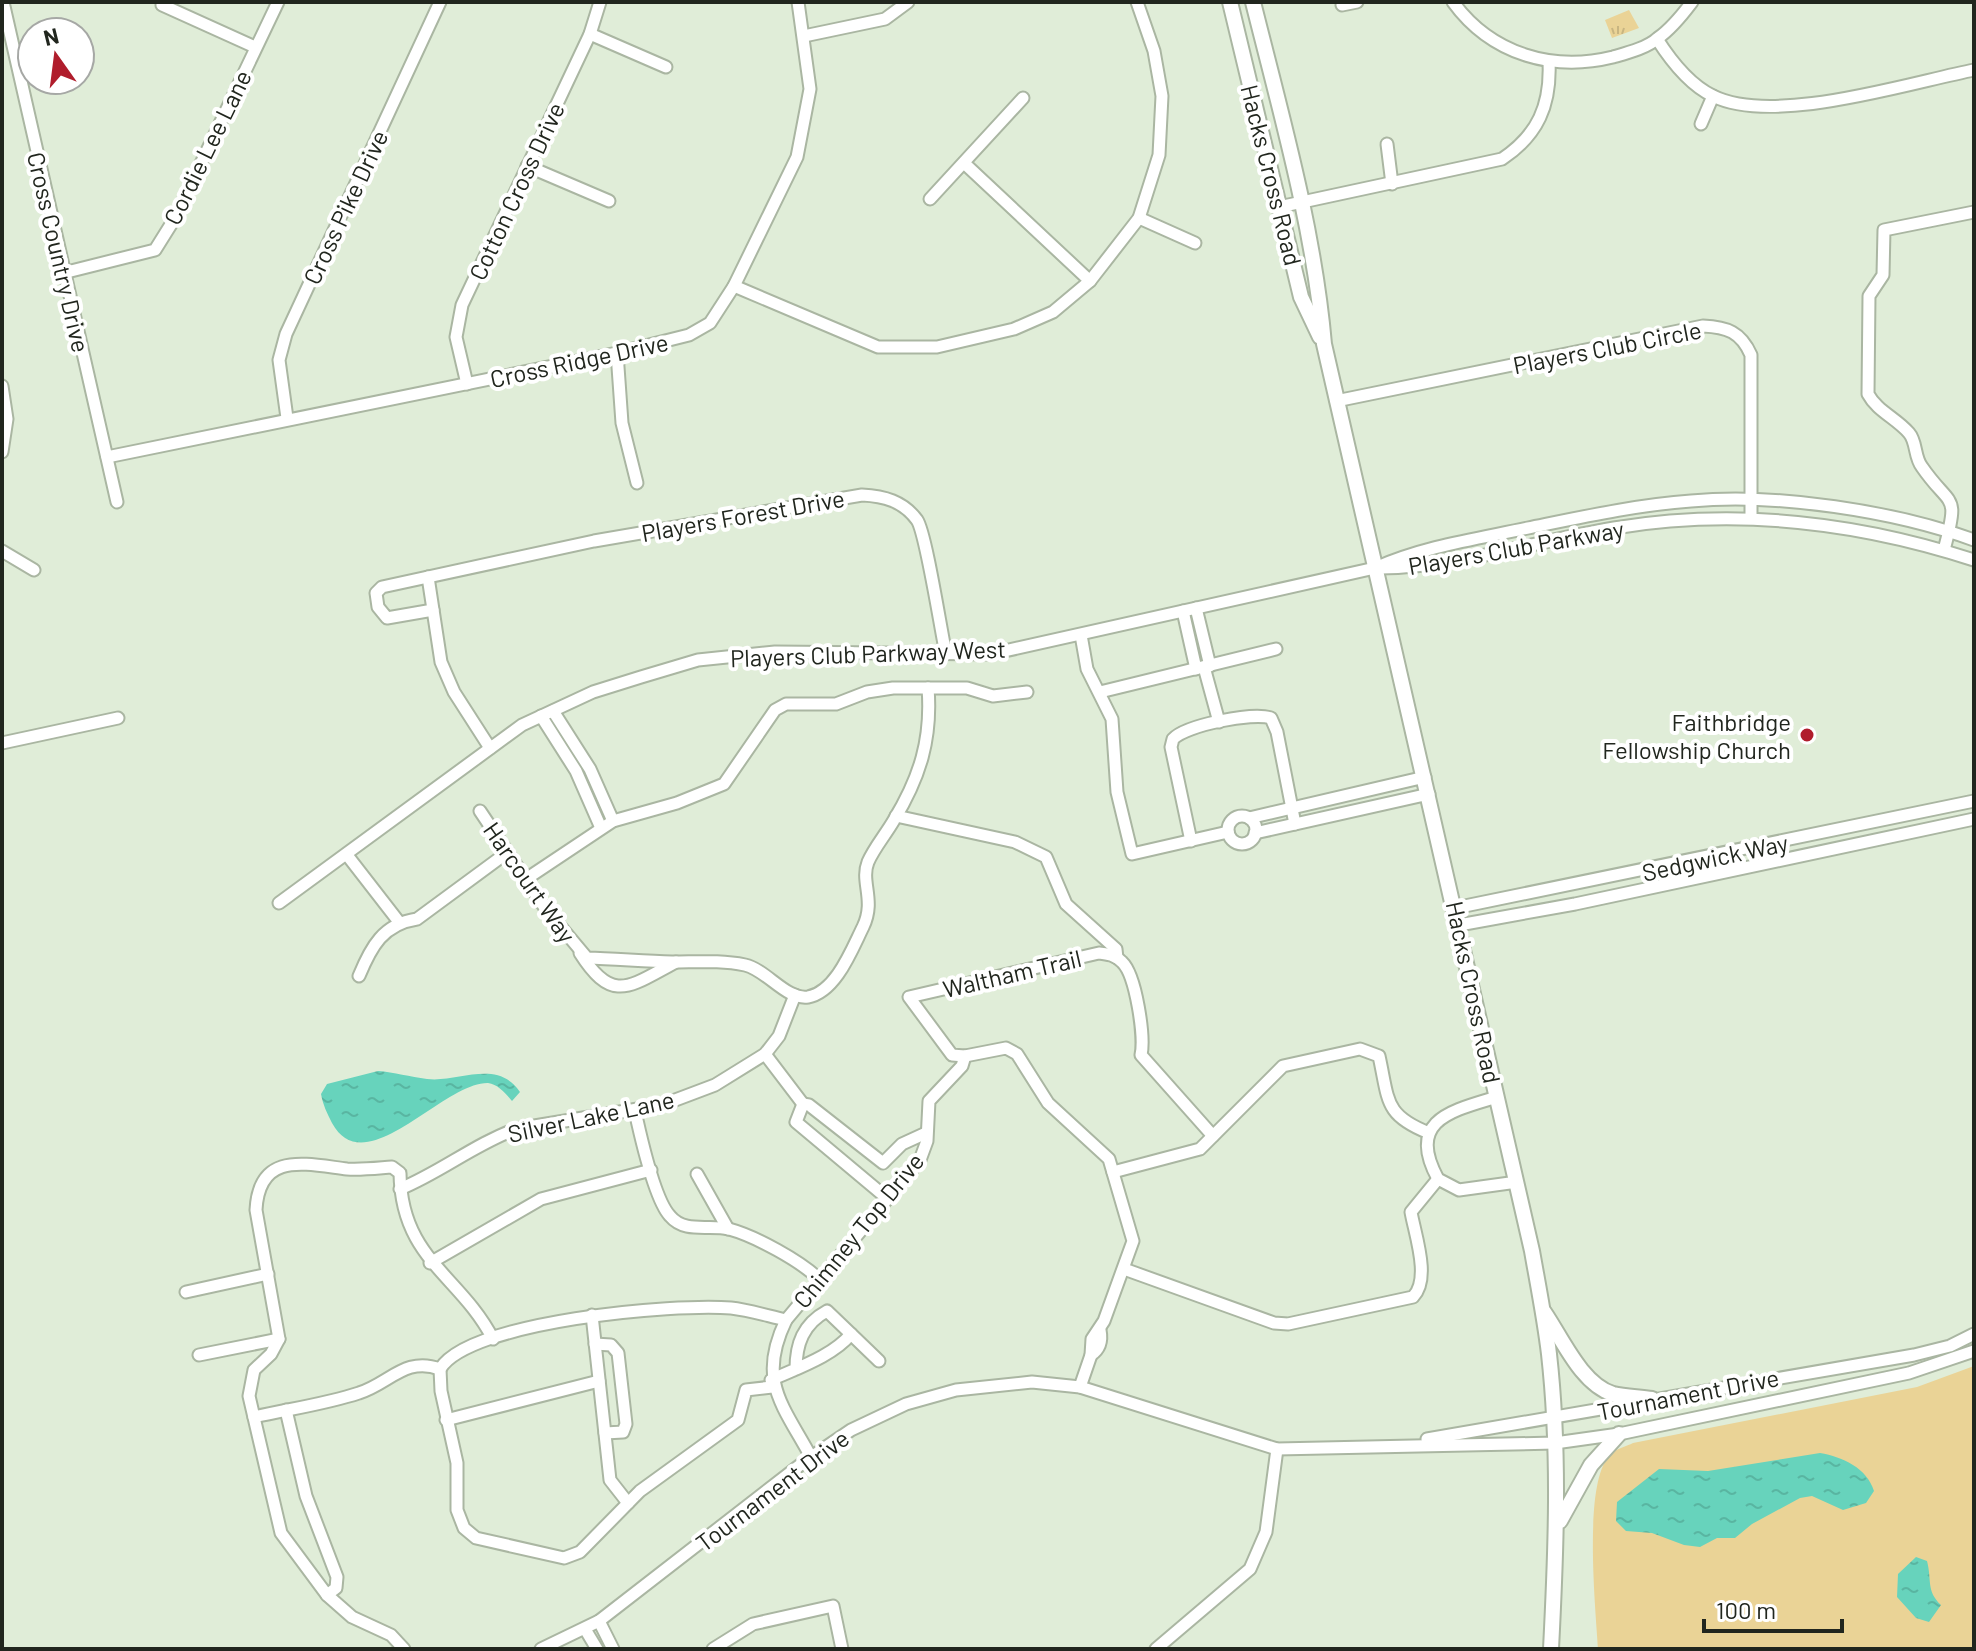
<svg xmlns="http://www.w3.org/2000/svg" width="1976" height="1651" font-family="Barlow,sans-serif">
  <defs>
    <pattern id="park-tufts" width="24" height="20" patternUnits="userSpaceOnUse" patternTransform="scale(2)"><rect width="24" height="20" fill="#ead396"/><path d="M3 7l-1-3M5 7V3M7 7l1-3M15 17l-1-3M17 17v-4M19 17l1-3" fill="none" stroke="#c8b581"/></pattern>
    <pattern id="water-ripples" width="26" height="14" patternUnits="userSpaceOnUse" patternTransform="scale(2)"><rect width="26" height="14" fill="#67d3bc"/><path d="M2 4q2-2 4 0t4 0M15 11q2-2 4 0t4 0" fill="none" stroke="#59b5a1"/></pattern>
  </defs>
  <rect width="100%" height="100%" fill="#e0edd8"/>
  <path fill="#ead396" d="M 1974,1366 L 1974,1649 L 1598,1649 C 1596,1611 1582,1479 1611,1454 C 1616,1449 1627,1446 1633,1443 L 1917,1387 Z"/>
  <polygon fill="url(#park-tufts)" points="1629,10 1639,28 1612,38 1605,20"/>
  <g fill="url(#water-ripples)">
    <path d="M 378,1071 C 394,1072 410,1077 427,1079 C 458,1083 497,1058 520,1092 L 512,1101 C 506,1094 498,1084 488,1083 C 443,1082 365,1184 332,1123 C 327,1113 323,1105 321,1094 L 327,1084 Z"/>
    <path d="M 1820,1453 C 1843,1457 1867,1468 1874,1491 L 1866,1503 L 1843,1510 L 1812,1496 L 1800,1498 L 1752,1524 L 1735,1538 L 1717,1538 L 1700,1547 L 1684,1545 L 1652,1533 L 1626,1531 L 1616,1521 L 1617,1502 L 1659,1469 L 1708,1471 Z"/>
    <path d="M 1916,1557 L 1927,1561 C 1932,1580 1926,1591 1941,1605 L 1929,1622 L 1916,1618 L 1897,1597 L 1898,1574 Z"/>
  </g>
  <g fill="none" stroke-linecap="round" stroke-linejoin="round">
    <g stroke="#aab6a2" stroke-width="15">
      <g id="minor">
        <polyline points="3,2 117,502"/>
        <path d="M 1453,2 C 1491,54 1552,72 1613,57 C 1627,53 1647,48 1658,38 C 1671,29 1683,14 1692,2"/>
        <polyline points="162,5 255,47"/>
        <polyline points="1342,5 1357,2"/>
        <polyline points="590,34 666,67"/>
        <polyline points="804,36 885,19 908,2"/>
        <path d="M 1657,39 C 1671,61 1690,85 1713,96 C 1774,126 1908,83 1974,70"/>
        <polyline points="1701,124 1713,96"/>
        <polyline points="1387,144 1392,184"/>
        <polyline points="964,163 1090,281"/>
        <polyline points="527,166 609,201"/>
        <polyline points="930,199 1023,98"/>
        <path d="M 1279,207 L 1502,159 C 1538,135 1551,105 1549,62"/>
        <polyline points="1139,218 1195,243"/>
        <polyline points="63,273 155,250 175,218 278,2"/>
        <polyline points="734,286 878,347 937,347 1014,329 1053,312 1090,281 1139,218 1159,155 1162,96 1154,51 1137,2"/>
        <polyline points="617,353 622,423 637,483"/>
        <polyline points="467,384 456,337 462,305 590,34 600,2"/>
        <polyline points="2,386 7,419 2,452"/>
        <path d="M 1336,401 L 1703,326 C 1727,327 1741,332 1751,355 L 1751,518"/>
        <polyline points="287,418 279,360 286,334 440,2"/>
        <polyline points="107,457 617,353 689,335 710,323 734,286 797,157 810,89 798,2"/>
        <path d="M 1944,550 C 1960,491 1951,509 1922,467 C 1914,457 1917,442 1909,433 C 1896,418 1877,411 1868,394 L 1869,296 L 1883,275 L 1884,230 L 1974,212"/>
        <polyline points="2,551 34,570"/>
        <path d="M 1380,568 C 1459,567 1536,541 1614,528 C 1735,508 1857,522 1974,560"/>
        <polyline points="428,577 441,662 454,692 490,748"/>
        <polyline points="1196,608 1210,666"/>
        <path d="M 433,610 L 387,618 L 378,607 L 376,593 L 382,587 L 594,541 L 862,495 C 884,496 903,501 917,520 C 926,533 941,632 946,654"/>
        <polyline points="1183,611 1196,669"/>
        <polyline points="1081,635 1087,669 1112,719 1117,792 1132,854 1228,832"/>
        <polyline points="1204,667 1219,722"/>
        <polyline points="1100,692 1276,649"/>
        <polyline points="553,711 590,769 613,821"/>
        <polyline points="541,716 576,771 601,828"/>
        <polyline points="2,743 118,718"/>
        <path d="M 480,811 L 545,908 L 587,958 C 615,959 644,961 672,962 C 697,962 721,960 745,965 C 767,970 786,1000 808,997 C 836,992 852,949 863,927 C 876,900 860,882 868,862 C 874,848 886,834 894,820 C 920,777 932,739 928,688"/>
        <polyline points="896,816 1015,842 1046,857 1066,904 1116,949 1117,958"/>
        <circle cx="1242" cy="830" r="14"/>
        <polyline points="1249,818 1425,777"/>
        <polyline points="1255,833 1429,794"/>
        <path d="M 1191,841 L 1171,747 L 1173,739 C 1186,725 1253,712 1271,718 L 1277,732 L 1295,824"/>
        <polyline points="347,855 399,922"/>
        <polyline points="526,879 613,821 677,803 724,784 775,710 786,704 836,704 867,692 893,688 967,688 993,696 1027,692"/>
        <path d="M 279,903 L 522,725 L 593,692 L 641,677 L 698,660 L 775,652 L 991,654 L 1375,568 C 1425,546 1476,539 1528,528 C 1582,517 1636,505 1691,501 C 1777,493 1894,511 1974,540"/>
        <polyline points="1455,908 1974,801"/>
        <polyline points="1459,925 1575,904 1974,819"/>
        <path d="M 580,953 C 613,1005 630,986 676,962"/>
        <path d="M 359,976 C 371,947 383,924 417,919 L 508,852"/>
        <polyline points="765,1054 803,1104"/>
        <path d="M 1497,1097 C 1451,1111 1406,1120 1438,1179 L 1459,1190 L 1517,1182"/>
        <polyline points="803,1104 809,1105 883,1163 902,1144 926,1133"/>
        <polyline points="803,1104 796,1122 888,1199"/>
        <path d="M 635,1111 C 640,1134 655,1200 670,1216 C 685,1234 709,1224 729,1229 C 755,1236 801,1261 820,1280"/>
        <path d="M 1113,1172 L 1200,1149 L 1283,1066 L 1360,1049 L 1379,1056 C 1389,1101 1384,1115 1429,1133"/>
        <polyline points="697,1174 728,1229"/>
        <path d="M 400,1189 C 441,1172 475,1144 516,1129 L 662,1105 L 715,1085 L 765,1054 L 779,1036 L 795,995"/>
        <polyline points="430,1263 541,1199 651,1170"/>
        <path d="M 1124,1269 L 1274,1323 L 1288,1324 L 1413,1297 C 1431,1279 1415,1235 1411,1212 L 1438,1179"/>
        <polyline points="186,1292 268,1274"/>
        <polyline points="592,1315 610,1480 628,1503"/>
        <polyline points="851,1334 879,1361"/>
        <polyline points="595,1344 611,1345 618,1353 626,1424 623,1432 605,1433"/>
        <polyline points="199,1355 279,1339"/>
        <path d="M 1091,1355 C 1100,1349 1102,1340 1100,1330"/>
        <polyline points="440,1369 441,1391 457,1463 457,1510 464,1528 476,1538 564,1558 580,1552 640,1491 738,1420 746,1390 772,1387"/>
        <path d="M 771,1380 C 797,1368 833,1356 851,1334 L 827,1311 C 803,1324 796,1344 796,1369"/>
        <path d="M 1080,1387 L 1091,1355 L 1092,1339 L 1104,1321 L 1133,1241 L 1109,1159 L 1048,1103 L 1017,1054 L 1006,1048 L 965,1056 L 952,1055 L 909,997 L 1099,953 C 1108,954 1115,955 1122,962 C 1136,975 1145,1037 1141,1055 L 1213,1136"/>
        <polyline points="286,1410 306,1496 337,1577 336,1588 327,1595 352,1617 391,1635 404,1649"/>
        <path d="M 254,1417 C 289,1409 326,1404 359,1393 C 389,1384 405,1356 440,1369 C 469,1321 676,1303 731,1308 C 749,1310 768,1316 786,1320"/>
        <polyline points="446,1420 599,1381"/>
        <polyline points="1427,1439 1914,1355 1950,1346 1974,1334"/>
        <path d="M 811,1457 C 782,1404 757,1380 786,1320 L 920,1160 L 927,1141 L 929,1101 L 962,1066 L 965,1056"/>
        <path d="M 327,1595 L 281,1533 L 249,1396 L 254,1370 L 271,1354 L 279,1339 L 256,1210 C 259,1151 305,1164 347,1169 C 362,1170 378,1168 392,1167 L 400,1173 C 401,1259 460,1275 493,1339"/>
        <polyline points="599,1621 613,1649"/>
        <polyline points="585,1629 597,1649"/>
        <polyline points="541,1649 599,1621 804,1462 851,1430 906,1404 956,1390 1032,1382 1080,1387 1277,1449 1555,1443 1619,1434 1909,1373 1974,1351"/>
        <polyline points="713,1649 753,1624 833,1606 842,1649"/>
        <polyline points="1156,1649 1250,1569 1266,1532 1277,1449"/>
      </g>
    </g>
    <g stroke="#aab6a2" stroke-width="18">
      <g id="major">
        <polyline points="1230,2 1301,297 1320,337"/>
        <path d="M 1253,2 C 1281,114 1314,229 1324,344 L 1532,1251 C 1538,1285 1545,1320 1549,1354 C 1560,1452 1556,1551 1551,1649"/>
        <path d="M 1544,1312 C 1562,1338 1581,1384 1613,1394 C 1625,1397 1639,1397 1652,1399"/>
        <polyline points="1560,1521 1591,1465 1619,1434"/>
      </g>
    </g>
    <use href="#minor" stroke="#fff" stroke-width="11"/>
    <use href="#major" stroke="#fff" stroke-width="14"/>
  </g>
  <circle fill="#b01d2c" stroke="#fff" stroke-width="3" cx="1807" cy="735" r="8"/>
  <g text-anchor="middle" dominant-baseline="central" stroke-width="8" stroke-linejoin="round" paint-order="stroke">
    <g font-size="24" fill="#21261e" stroke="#fff">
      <text transform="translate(207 147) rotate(-64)">Cordie Lee Lane</text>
      <text transform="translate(1272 175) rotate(76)">Hacks Cross Road</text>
      <text transform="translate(516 191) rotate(-65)">Cotton Cross Drive</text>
      <text transform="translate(345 207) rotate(-65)">Cross Pike Drive</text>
      <text transform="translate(59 252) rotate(77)">Cross Country Drive</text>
      <text transform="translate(1607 347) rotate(-11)">Players Club Circle</text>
      <text transform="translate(579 360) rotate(-12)">Cross Ridge Drive</text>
      <text transform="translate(743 515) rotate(-10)">Players Forest Drive</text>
      <text transform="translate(1516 547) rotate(-10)">Players Club Parkway</text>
      <text transform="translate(868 653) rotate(-2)">Players Club Parkway West</text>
      <text transform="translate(1715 857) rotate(-12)">Sedgwick Way</text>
      <text transform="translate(530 882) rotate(55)">Harcourt Way</text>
      <text transform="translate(1012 973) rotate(-13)">Waltham Trail</text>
      <text transform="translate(1474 992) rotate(78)">Hacks Cross Road</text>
      <text transform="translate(591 1116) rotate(-12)">Silver Lake Lane</text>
      <text transform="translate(858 1230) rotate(-51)">Chimney Top Drive</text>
      <text transform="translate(1688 1394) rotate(-11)">Tournament Drive</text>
      <text transform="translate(772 1490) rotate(-37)">Tournament Drive</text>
    </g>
    <g font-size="24" fill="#21261e" stroke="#fff" text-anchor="end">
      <text x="1791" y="721">Faithbridge<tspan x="1791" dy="28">Fellowship Church</tspan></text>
    </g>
  </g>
  <rect width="1976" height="1651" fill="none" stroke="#21261e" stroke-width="8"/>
  <g transform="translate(56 56) rotate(346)"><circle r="38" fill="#ffffff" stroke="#a6a8a5" stroke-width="2"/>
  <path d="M0-6L14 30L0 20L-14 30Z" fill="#b01d2c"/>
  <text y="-12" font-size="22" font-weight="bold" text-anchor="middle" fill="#21261e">N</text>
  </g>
  <path d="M1704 1619v12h138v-12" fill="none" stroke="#21261e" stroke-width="4"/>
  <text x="1716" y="1619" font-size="24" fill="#21261e" stroke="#ffffff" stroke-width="6" paint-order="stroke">100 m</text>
</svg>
